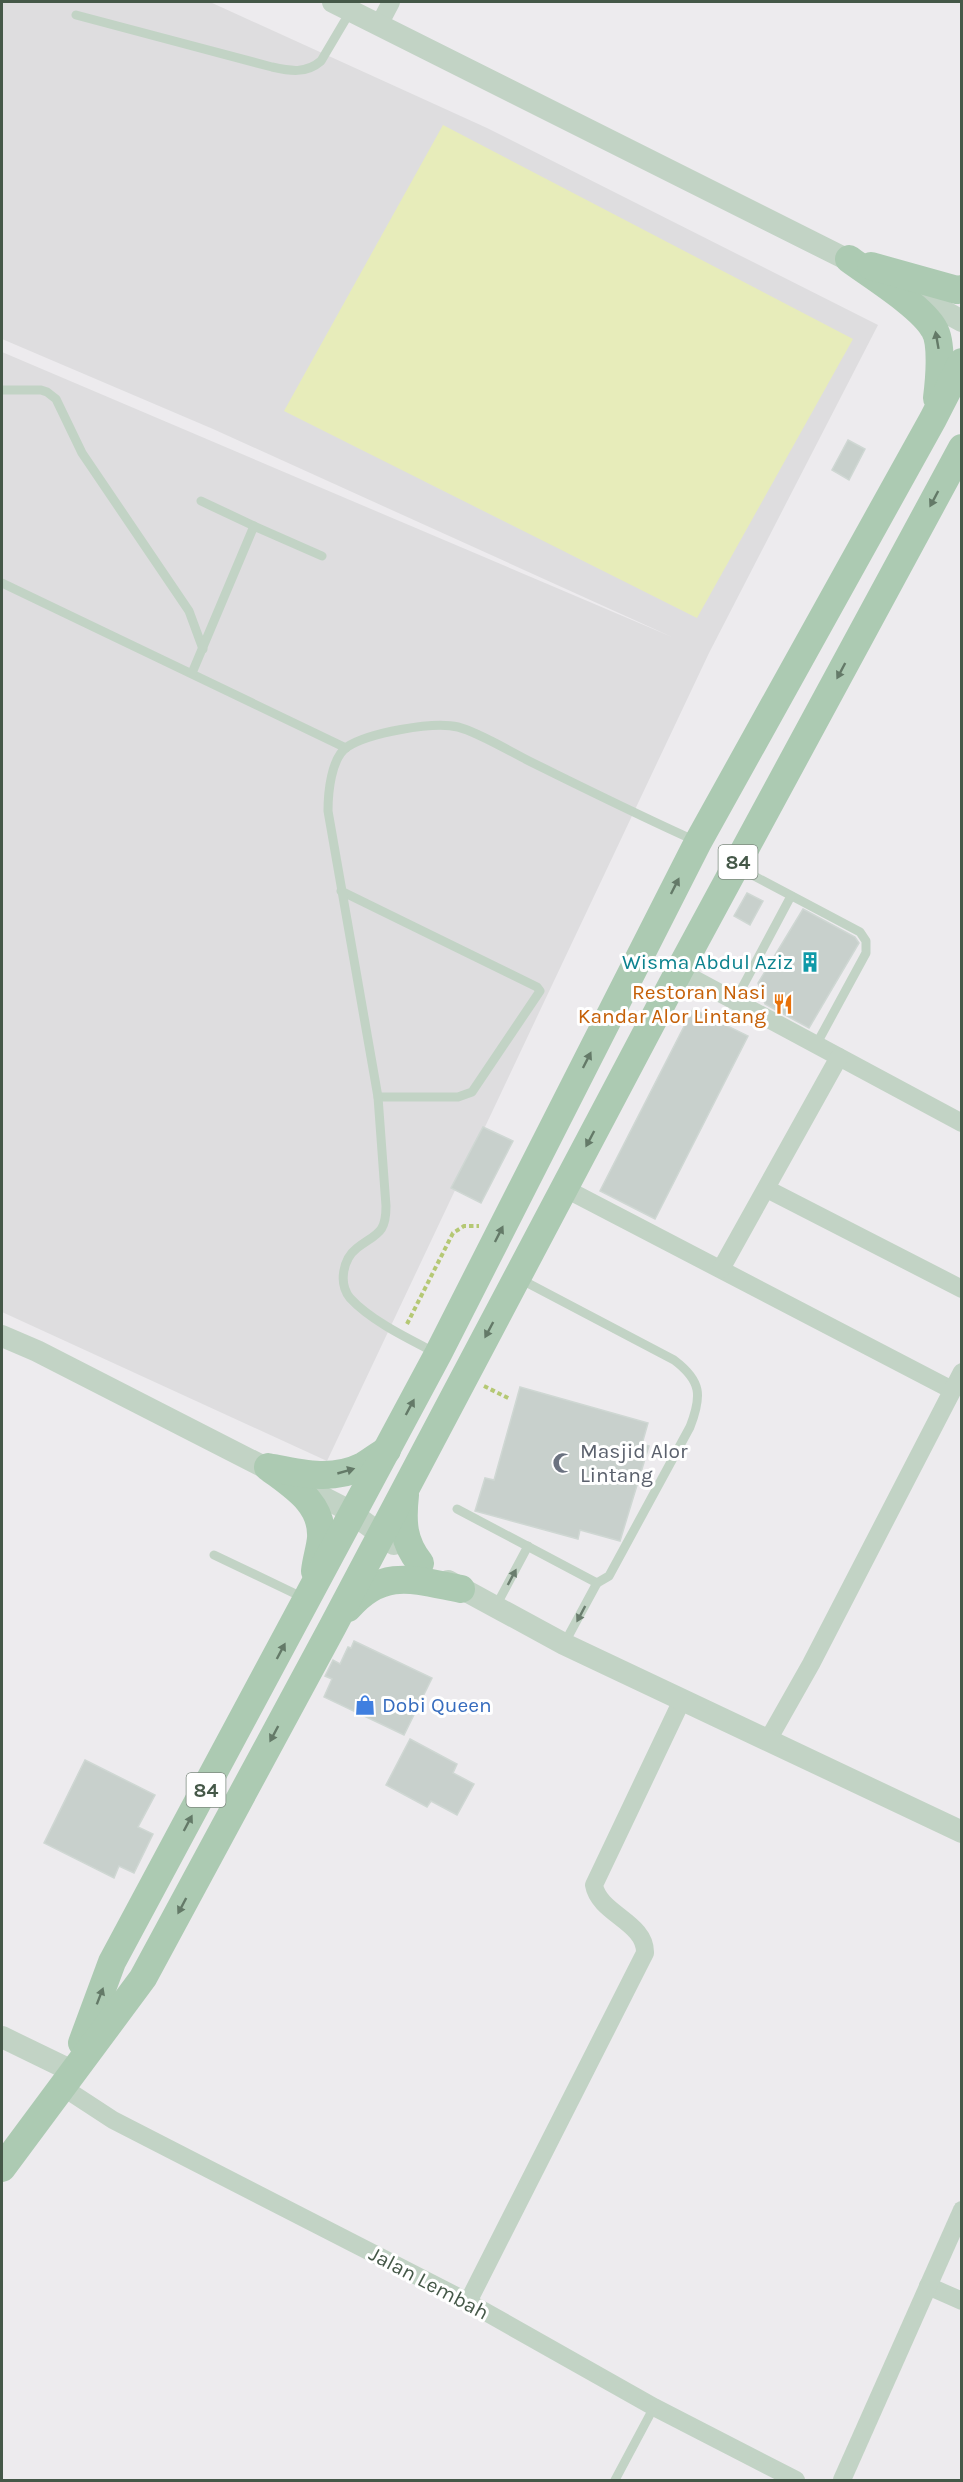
<svg xmlns="http://www.w3.org/2000/svg" width="963" height="2482" font-family="Karla,sans-serif">
  <rect width="100%" height="100%" fill="#edebee"/>
  <polygon fill="#dedddf" points="2,2 210,2 487,128 878,325 709,653 327,1461 2,1312 2,352 672,637 213,429 2,339"/>
  <polygon fill="#e7ecba" points="443,125 853,339 697,618 284,411"/>
  <g fill="#c8d0cc" stroke="#cfd7d3" stroke-width="1.5">
    <polygon points="848,440 865,449 849,480 832,470"/>
    <polygon points="747,893 763,901 750,925 734,916"/>
    <polygon points="803,909 855,937 859,943 809,1028 765,1004 758,983"/>
    <polygon points="693,1009 748,1036 655,1219 600,1191"/>
    <polygon points="483,1127 513,1141 481,1203 451,1188"/>
    <polygon points="520,1387 648,1423 642,1444 649,1446 620,1541 580,1530 578,1539 475,1511 485,1478 494,1480"/>
    <polygon points="354,1641 432,1678 404,1735 324,1697 332,1679 325,1676 333,1660 340,1664 348,1647 351,1648"/>
    <polygon points="410,1739 457,1764 453,1773 474,1784 457,1815 431,1801 427,1807 386,1785"/>
    <polygon points="85,1760 155,1795 138,1827 153,1834 134,1873 119,1866 114,1878 44,1843"/>
  </g>
  <g fill="none" stroke-linecap="round" stroke-linejoin="round">
    <g stroke="#b5c874" stroke-width="4" stroke-dasharray="4.5 3" stroke-linecap="butt">
      <polyline points="407,1324 453,1233 464,1226 479,1226"/>
      <polyline points="484,1386 510,1399"/>
    </g>
    <g stroke="#c2d3c5" stroke-width="9">
      <path d="M 76,15 L 272,67 C 290,71 306,74 321,61 L 350,12"/>
      <polyline points="2,390 41,390 47,392 56,399 82,453 189,611 203,649"/>
      <polyline points="201,501 254,526"/>
      <polyline points="2,583 346,748"/>
      <polyline points="192,673 254,526 322,556"/>
      <polyline points="739,868 860,932 866,941 866,953 816,1045"/>
      <polyline points="341,891 537,987 540,991 472,1092 458,1097 378,1097"/>
      <polyline points="735,1001 791,896"/>
      <path d="M 436,1353 C 409,1339 371,1321 350,1298 C 338,1283 343,1259 357,1248 C 377,1233 386,1234 386,1206 L 378,1097 L 328,811 C 328,793 331,758 347,747 C 368,733 433,721 458,727 C 478,732 511,752 531,762 C 586,789 640,816 696,841"/>
      <path d="M 457,1509 L 597,1583 L 609,1576 L 690,1427 C 702,1396 702,1381 674,1360 L 520,1279"/>
      <polyline points="214,1555 304,1598"/>
      <polyline points="496,1606 528,1546"/>
      <polyline points="564,1644 597,1583"/>
      <polyline points="615,2480 654,2407"/>
    </g>
    <g stroke="#c2d3c5" stroke-width="18">
      <polyline points="380,23 391,2"/>
      <polyline points="679,971 962,1123"/>
      <polyline points="564,1188 952,1390"/>
      <polyline points="767,1189 962,1289"/>
      <polyline points="721,1269 839,1057"/>
      <polyline points="768,1740 811,1664 962,1372"/>
      <polyline points="61,2086 113,2120 468,2302 654,2407 796,2480"/>
      <polyline points="928,2286 962,2301"/>
      <path d="M 468,2302 L 645,1953 C 646,1922 599,1914 594,1885 L 682,1700"/>
      <polyline points="842,2480 962,2210"/>
    </g>
    <g stroke="#c2d3c5" stroke-width="22">
      <polyline points="333,2 862,267"/>
      <polyline points="907,291 962,321"/>
      <polyline points="2,1336 37,1351 346,1509 394,1544"/>
      <polyline points="448,1581 564,1644 962,1832"/>
      <polyline points="2,2037 72,2071"/>
    </g>
    <g stroke="#accab2" stroke-width="28">
      <path d="M 849,259 C 872,276 921,306 934,329 C 943,343 939,382 937,398"/>
      <polyline points="871,266 957,290 962,289"/>
      <path d="M 268,1467 C 293,1486 323,1503 321,1538 C 320,1549 316,1560 315,1571"/>
      <path d="M 273,1468 C 303,1474 333,1481 363,1466 C 371,1461 379,1455 387,1450"/>
      <path d="M 405,1495 C 402,1522 403,1542 420,1563"/>
      <path d="M 348,1608 C 383,1567 415,1580 461,1589"/>
      <polyline points="82,2043 112,1962 438,1354 698,842 933,419 962,362"/>
      <polyline points="2,2168 143,1978 333,1626 679,971 962,448"/>
    </g>
  </g>
  <defs><path id="oneway-solid" d="M-6-.8H1V-3.2L6.5 0L1 3.2V.8H-6Z" transform="scale(1.5)"/></defs>
  <g fill="#647a68">
    <use href="#oneway-solid" transform="translate(937 340) rotate(-100)"/>
    <use href="#oneway-solid" transform="translate(934 499) rotate(118)"/>
    <use href="#oneway-solid" transform="translate(841 671) rotate(118)"/>
    <use href="#oneway-solid" transform="translate(675 886) rotate(-63)"/>
    <use href="#oneway-solid" transform="translate(587 1060) rotate(-63)"/>
    <use href="#oneway-solid" transform="translate(590 1139) rotate(118)"/>
    <use href="#oneway-solid" transform="translate(499 1234) rotate(-63)"/>
    <use href="#oneway-solid" transform="translate(489 1330) rotate(118)"/>
    <use href="#oneway-solid" transform="translate(410 1407) rotate(-62)"/>
    <use href="#oneway-solid" transform="translate(346 1471) rotate(-16)"/>
    <use href="#oneway-solid" transform="translate(281 1651) rotate(-62)"/>
    <use href="#oneway-solid" transform="translate(274 1734) rotate(118)"/>
    <use href="#oneway-solid" transform="translate(188 1823) rotate(-62)"/>
    <use href="#oneway-solid" transform="translate(182 1906) rotate(118)"/>
    <use href="#oneway-solid" transform="translate(100 1996) rotate(-69)"/>
  </g>
  <g fill="#6a7d6e">
    <use href="#oneway-solid" transform="translate(512 1577) rotate(-62)"/>
    <use href="#oneway-solid" transform="translate(581 1614) rotate(118)"/>
  </g>
  <defs>
    <g id="building-bare" transform="scale(1.62)"><path d="M-4-6H4V6H1V3H-1V6H-4ZM-2.5-4.3h1.7v1.8h-1.7ZM.8-4.3h1.7v1.8H.8ZM-2.5-1h1.7V.8h-1.7ZM.8-1h1.7V.8H.8Z" fill="#0f9aa8" stroke="#fff" stroke-width="2.5" paint-order="stroke"/></g>
    <g id="restaurant-bare" transform="scale(1.62)"><path d="M-5-6h1v4h1v-4h1v4h1v-4h1v5L-1.5 .5V6h-2V.5L-5-1ZM5-6V6H3V1.5H1.5Q1.5-4 5-6Z" fill="#e8710a" stroke="#fff" stroke-width="2.5" paint-order="stroke"/></g>
    <g id="mosque-bare" transform="scale(1.62)"><path d="M3.5-4.9A6 6 0 1 0 3.5 4.9A5 5 0 1 1 3.5-4.9Z" fill="#6b7280" stroke="#fff" stroke-width="2.5" paint-order="stroke"/></g>
    <g id="shop-bare" transform="scale(1.62)"><path d="M-5-2.5h2.3a2.7 3.5 0 0 1 5.4 0H5L5.5 6h-11ZM-1.5-2.5h3a1.5 2.3 0 0 0-3 0Z" fill="#3f7fe0" stroke="#fff" stroke-width="2.5" paint-order="stroke"/></g>
  </defs>
  <g fill-rule="evenodd">
    <use href="#building-bare" x="810" y="962"/>
    <use href="#restaurant-bare" x="783" y="1004"/>
    <use href="#mosque-bare" x="563" y="1463"/>
    <use href="#shop-bare" x="365" y="1705"/>
  </g>
  <g text-anchor="middle" dominant-baseline="central" stroke-width="6" stroke-linejoin="round" paint-order="stroke">
    <g fill="#fff" stroke="#7d8a7f" stroke-width="1.5">
      <rect x="718.5" y="845" width="39" height="34" rx="4.5"/>
      <rect x="186.5" y="1773" width="39" height="34" rx="4.5"/>
    </g>
    <g font-size="20" font-weight="bold" fill="#455848">
      <text x="738" y="862">84</text>
      <text x="206" y="1790">84</text>
    </g>
    <g font-size="21" fill="#0d838f" stroke="#fff" text-anchor="end">
      <text x="793" y="962">Wisma Abdul Aziz</text>
    </g>
    <g font-size="21" fill="#c56008" stroke="#fff" text-anchor="end">
      <text x="766" y="992">Restoran Nasi<tspan x="766" dy="24">Kandar Alor Lintang</tspan></text>
    </g>
    <g font-size="21" fill="#5b616d" stroke="#fff" text-anchor="start">
      <text x="580" y="1451">Masjid Alor<tspan x="580" dy="24">Lintang</tspan></text>
    </g>
    <g font-size="21" fill="#366cbe" stroke="#fff" text-anchor="start">
      <text x="382" y="1705">Dobi Queen</text>
    </g>
    <g font-size="21" fill="#455848" stroke="#fff">
      <text transform="translate(429 2283) rotate(28)">Jalan Lembah</text>
    </g>
  </g>
  <rect width="963" height="2482" fill="none" stroke="#455848" stroke-width="6"/>
</svg>
